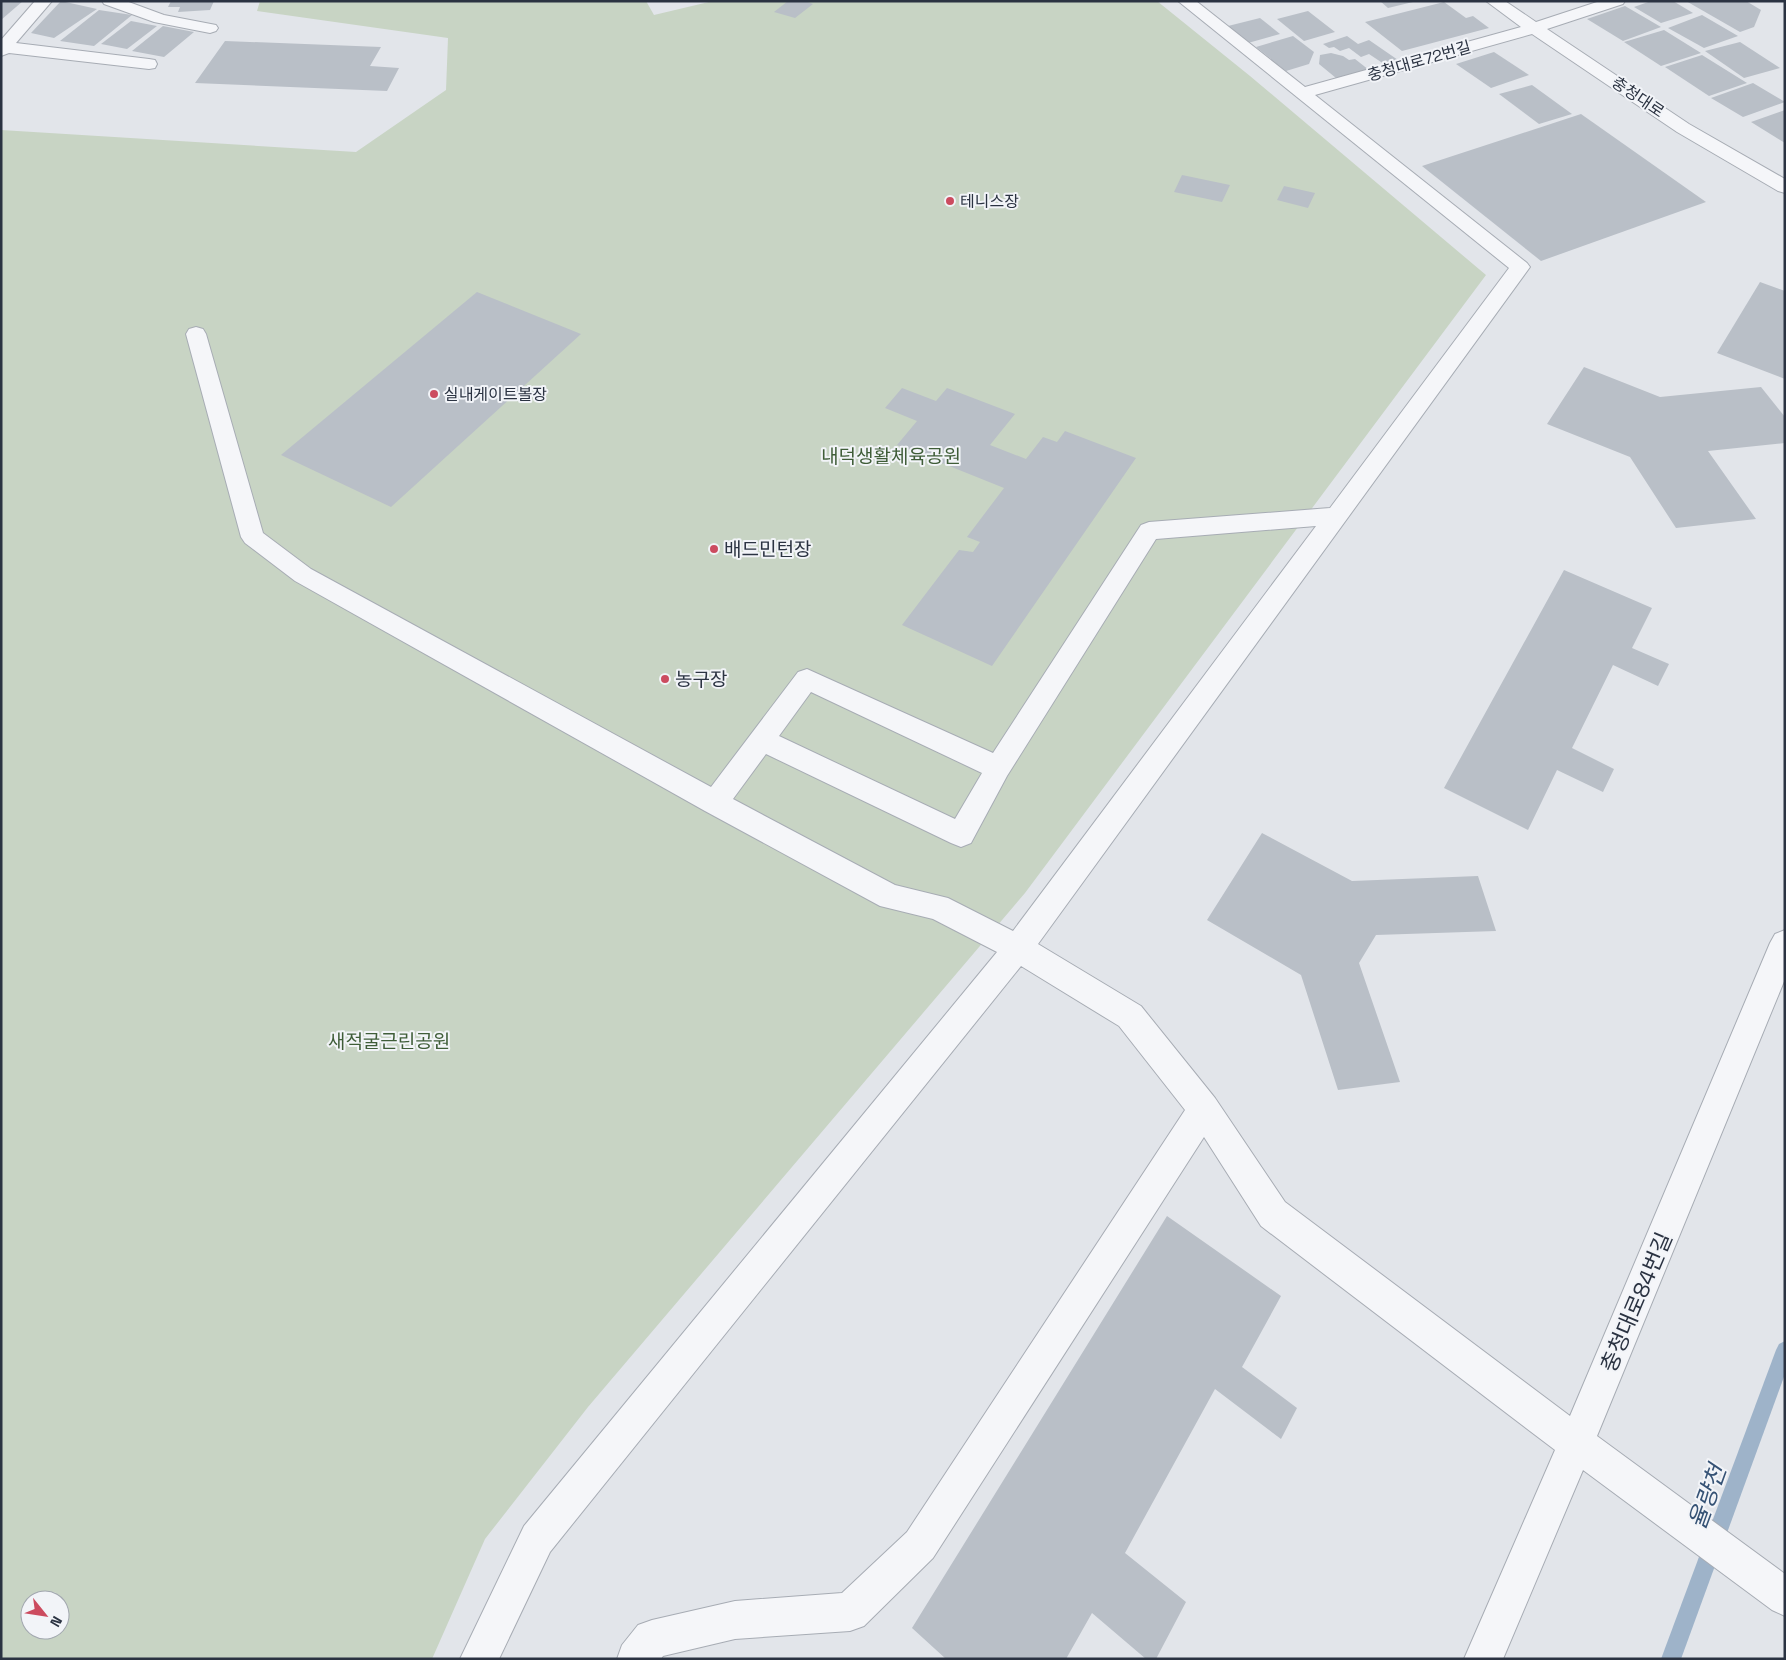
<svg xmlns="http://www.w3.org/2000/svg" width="1786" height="1660" font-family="'Space Grotesk','Noto Sans KR',sans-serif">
  <rect width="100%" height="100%" fill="#e2e5ea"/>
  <path fill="#c8d4c4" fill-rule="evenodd" d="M 260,1 L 646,1 L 654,15 L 713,1 L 1157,1 L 1250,76 L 1486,275 L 1025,893 L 588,1407 L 485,1539 L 432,1659 L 1,1659 L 1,130 L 356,152 L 446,90 L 448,38 L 257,11 ZM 30,1600 L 60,1600 L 60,1630 L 30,1630 Z"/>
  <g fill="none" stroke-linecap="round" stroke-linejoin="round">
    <polygon fill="#9eb3c9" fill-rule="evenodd" points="1785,1341 1785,1374 1681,1659 1661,1659 1776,1350 1779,1344"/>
  </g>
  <g fill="#b9bfc7">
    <polygon points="1,1 23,1 1,20"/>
    <polygon points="61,1 97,9 54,38 31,33"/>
    <polygon points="171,1 214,1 210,10 178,12 180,7 168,7"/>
    <polygon points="788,1 805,1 813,4 795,18 774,12"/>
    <polygon points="1380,1 1413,1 1413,2 1388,8"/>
    <polygon points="1651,1 1673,1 1693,13 1661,23 1634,7"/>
    <polygon points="1686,1 1746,1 1761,10 1754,27 1740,32"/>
    <polygon points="1444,2 1466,18 1473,16 1489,28 1402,51 1365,22"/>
    <polygon points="1625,6 1661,27 1623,41 1587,19"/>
    <polygon points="99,10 132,15 94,46 60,41"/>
    <polygon points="1308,11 1335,32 1304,41 1277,19"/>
    <polygon points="1702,15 1738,36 1704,48 1668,28"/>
    <polygon points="1260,18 1280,34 1248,43 1228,26"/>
    <polygon points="131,21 157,26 127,49 101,44"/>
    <polygon points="163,26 194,32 164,57 132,51"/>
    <polygon points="1664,30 1701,53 1661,66 1624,42"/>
    <polygon points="1293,36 1314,52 1309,64 1286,71 1256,47"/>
    <polygon points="1347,36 1358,44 1369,40 1398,60 1384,64 1369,54 1361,57 1349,48 1340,51 1334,47 1329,48 1323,44"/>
    <polygon points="225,41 381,47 370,66 399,68 387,91 195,83"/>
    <polygon points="1740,42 1780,68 1744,78 1705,51"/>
    <polygon points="1494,52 1529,75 1491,88 1456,64"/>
    <polygon points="1331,53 1343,56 1349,60 1355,59 1369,70 1336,78 1319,64 1320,55"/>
    <polygon points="1702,55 1747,83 1709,96 1665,67"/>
    <polygon points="1753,83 1785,102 1743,117 1711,98"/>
    <polygon points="1532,85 1572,114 1539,124 1499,94"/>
    <polygon points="1785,110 1785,143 1751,122"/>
    <polygon points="1581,114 1706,202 1541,261 1422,166"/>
    <polygon points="1182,175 1230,185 1222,202 1174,192"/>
    <polygon points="1284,186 1315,193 1308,208 1277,200"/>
    <polygon points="1760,282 1785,291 1785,379 1717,353"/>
    <polygon points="477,292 581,334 391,507 281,455"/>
    <polygon points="1584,367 1660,397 1761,387 1785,417 1785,443 1708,451 1756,519 1676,528 1630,457 1547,424"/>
    <polygon points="902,388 936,401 947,388 1015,414 990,445 1026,459 1043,437 1057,442 1065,431 1136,458 992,666 902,625 959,550 973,552 980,542 967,537 1004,488 897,445 917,421 885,408"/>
    <polygon points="1564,570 1652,608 1632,648 1669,664 1658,686 1613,665 1572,748 1614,769 1603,792 1557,770 1528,830 1444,788"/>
    <polygon points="1262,833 1352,881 1478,876 1496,931 1376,935 1359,963 1400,1082 1338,1090 1301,975 1207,920"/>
    <polygon points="1167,1216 1281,1296 1242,1367 1297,1408 1281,1439 1215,1389 1125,1553 1186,1602 1156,1659 1146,1659 1092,1613 1066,1659 946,1659 912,1628"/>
  </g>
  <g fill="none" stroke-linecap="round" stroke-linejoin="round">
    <g stroke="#a7acb4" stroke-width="2">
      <g id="minor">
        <polygon points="35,1 52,1 16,43 149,59 155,60 157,64 155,68 149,69 9,53 1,56 1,40"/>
        <polygon points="102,1 126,1 164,15 216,25 218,28 216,31 210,33 154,22 104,4"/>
        <path d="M 1178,1 L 1196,1 L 1305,87 L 1521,27 L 1486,1 L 1505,1 L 1536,22 L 1600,1 L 1625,1 L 1623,4 L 1547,29 L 1689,124 L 1785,179 L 1785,193 L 1778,191 L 1677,132 L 1532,34 L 1315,95 L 1527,263 L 1530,267 L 1038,944 L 1141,1006 L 1215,1098 L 1285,1202 L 1570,1416 L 1770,943 L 1775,934 L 1785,930 L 1785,979 L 1597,1436 L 1785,1574 L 1785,1616 L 1772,1610 L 1583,1470 L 1503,1659 L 1464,1659 L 1555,1450 L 1261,1226 L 1204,1137 L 933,1558 L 864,1626 L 850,1631 L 735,1639 L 663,1656 L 661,1659 L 617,1659 L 622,1645 L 638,1625 L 652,1620 L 735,1601 L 842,1593 L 907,1532 L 1185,1110 L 1119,1026 L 1021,966 L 550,1552 L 499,1659 L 460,1659 L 524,1526 L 997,952 L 933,919 L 880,906 L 705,811 L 295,581 L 245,543 L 241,537 L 186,334 L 189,329 L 196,327 L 203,329 L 206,334 L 263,533 L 311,569 L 711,787 L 798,672 L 807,669 L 993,753 L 1141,525 L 1149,522 L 1330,508 L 1509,268 ZM 1316,526 L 1013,931 L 948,898 L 895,885 L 733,799 L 766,754 L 951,843 L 961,847 L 971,843 L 1007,776 L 1156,539 ZM 811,692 L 982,773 L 955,819 L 779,736 Z"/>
      </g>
    </g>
    <use href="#minor" fill="#f5f6f9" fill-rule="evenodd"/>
  </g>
  <g fill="#cc4b5f" stroke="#f2f4f8" stroke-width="2">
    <circle cx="950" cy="201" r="5"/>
    <circle cx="434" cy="394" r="5"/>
    <circle cx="714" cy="549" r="5"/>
    <circle cx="665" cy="679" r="5"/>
  </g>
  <g text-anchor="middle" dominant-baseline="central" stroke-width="4" stroke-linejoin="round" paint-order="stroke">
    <g font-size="16" fill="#2b3342" stroke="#f2f4f8">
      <text transform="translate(1419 61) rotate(-16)">충청대로72번길</text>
      <text transform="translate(1638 97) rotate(34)">충청대로</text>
    </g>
    <g font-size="16" fill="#2b3342" stroke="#f2f4f8" text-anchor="start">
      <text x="960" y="201">테니스장</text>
      <text x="444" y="394">실내게이트볼장</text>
    </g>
    <g font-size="19" fill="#3f5d38" stroke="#f2f4f8">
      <text x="891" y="456">내덕생활체육공원</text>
      <text x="389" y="1041">새적굴근린공원</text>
    </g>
    <g font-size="19" fill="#2b3342" stroke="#f2f4f8" text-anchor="start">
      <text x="724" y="549">배드민턴장</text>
      <text x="675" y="679">농구장</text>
    </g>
    <g font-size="22" fill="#2b3342" stroke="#f2f4f8">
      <text transform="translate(1636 1302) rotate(-67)">충청대로84번길</text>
    </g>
    <g font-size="24" font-style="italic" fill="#355275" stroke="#f2f4f8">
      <text transform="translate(1707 1497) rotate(-70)">율량천</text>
    </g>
  </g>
  <rect width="1786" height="1660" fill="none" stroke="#2b3342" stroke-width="5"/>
  <g transform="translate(45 1615) rotate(120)"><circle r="24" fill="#f2f4f8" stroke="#a2a7af"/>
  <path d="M0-4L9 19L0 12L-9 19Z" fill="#cc4b5f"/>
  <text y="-8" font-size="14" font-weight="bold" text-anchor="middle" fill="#2b3342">N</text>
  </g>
</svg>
